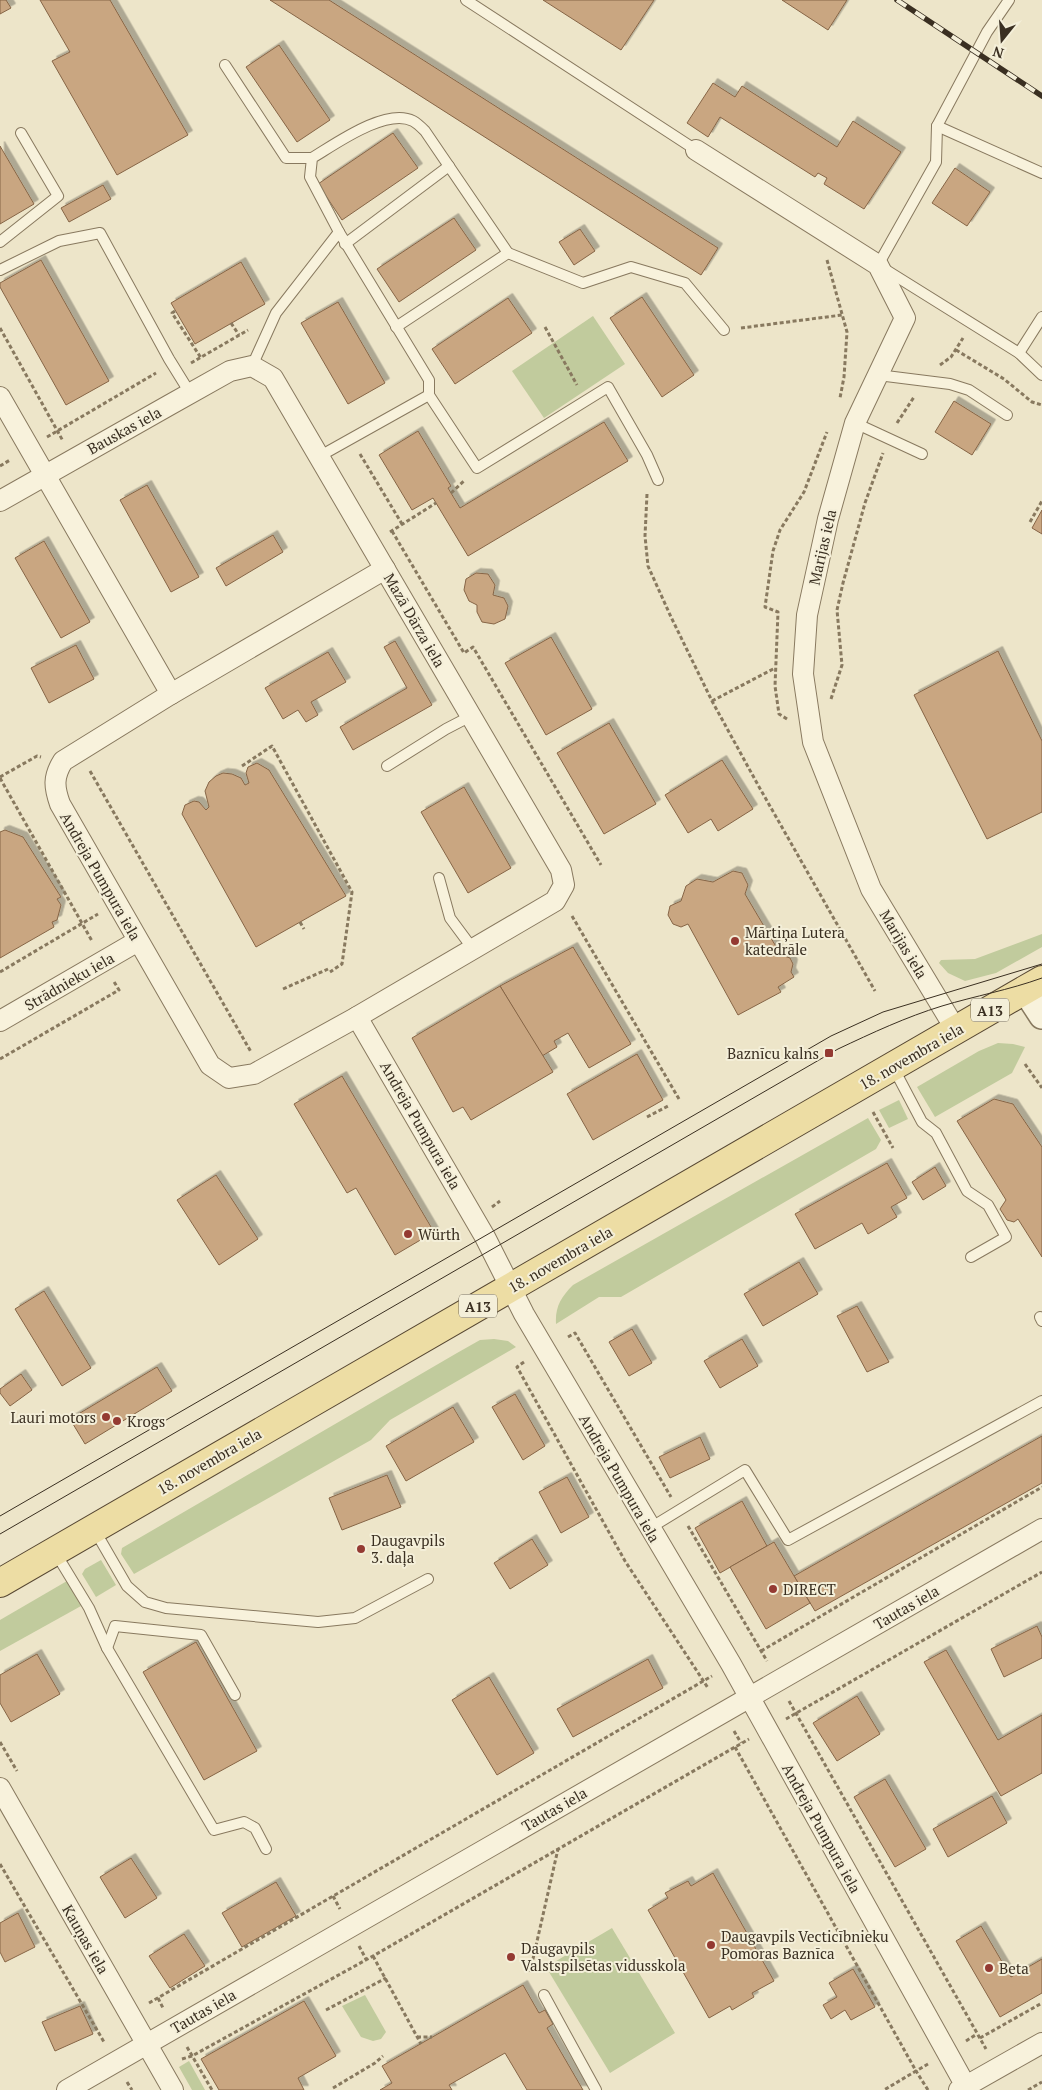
<svg xmlns="http://www.w3.org/2000/svg" width="1042" height="2090" font-family="'PT Serif',serif">
  <defs>
    <filter id="shadow"><feDropShadow dx="4.5" dy="-4.5" stdDeviation="0" flood-color="#0004"/></filter>
  </defs>
  <rect width="100%" height="100%" fill="#ede5c9"/>
  <g fill="#c1cb9d">
    <polygon points="593,316 625,364 544,418 512,371"/>
    <polygon points="1042,934 1042,947 996,973 965,981 948,973 939,963 941,960 975,959"/>
    <polygon points="998,1043 1013,1044 1025,1047 1012,1073 935,1117 917,1087 979,1051"/>
    <polygon points="899,1100 908,1119 889,1128 879,1110"/>
    <path d="M 868,1118 L 881,1140 L 876,1149 L 621,1297 L 599,1297 L 556,1324 C 555,1307 561,1297 573,1285 Z"/>
    <polygon points="494,1339 508,1341 516,1347 390,1420 371,1440 134,1574 121,1554 122,1548 457,1353 480,1340"/>
    <polygon points="101,1560 116,1585 96,1597 82,1574 85,1569"/>
    <polygon points="67,1581 81,1606 0,1651 0,1620"/>
    <polygon points="612,1928 675,2033 610,2073 546,1967"/>
    <polygon points="365,1995 386,2032 381,2039 373,2041 361,2037 342,2006"/>
    <polygon points="189,2061 205,2090 192,2090 179,2067"/>
  </g>
  <g fill="#c9a681" stroke="#866546" filter="url(#shadow)">
    <polygon points="0,0 6,0 11,8 0,14"/>
    <polygon points="40,0 110,0 188,135 117,175 52,61 70,52"/>
    <polygon points="270,0 329,0 718,248 701,275"/>
    <polygon points="543,0 654,0 621,50"/>
    <polygon points="782,0 847,0 828,30"/>
    <polygon points="279,45 330,120 297,142 246,67"/>
    <polygon points="713,83 735,97 742,86 837,147 853,121 901,152 864,209 824,184 827,178 818,173 815,177 720,117 708,137 687,123"/>
    <polygon points="393,133 418,168 342,220 318,184"/>
    <polygon points="0,146 34,204 0,224"/>
    <polygon points="955,168 990,192 967,226 932,203"/>
    <polygon points="103,185 111,199 69,222 61,208"/>
    <polygon points="454,218 476,250 399,302 377,269"/>
    <polygon points="580,229 595,251 574,265 559,242"/>
    <polygon points="41,260 109,381 66,405 0,287 0,283"/>
    <polygon points="241,262 265,304 195,344 171,303"/>
    <polygon points="642,297 694,375 662,397 610,318"/>
    <polygon points="508,298 532,333 455,384 432,349"/>
    <polygon points="338,302 385,383 348,404 301,323"/>
    <polygon points="954,401 991,424 972,455 935,432"/>
    <polygon points="604,422 628,461 468,556 433,498 412,510 379,455 418,431 451,486 448,488 460,508"/>
    <polygon points="147,485 199,577 171,592 120,500"/>
    <polygon points="1042,510 1042,534 1032,528"/>
    <polygon points="273,535 283,552 226,586 216,568"/>
    <polygon points="44,541 90,622 61,638 15,558"/>
    <polygon points="476,573 488,574 495,585 493,595 504,598 508,606 505,619 494,624 482,622 477,612 477,605 469,601 464,590 466,579"/>
    <polygon points="551,637 592,709 546,735 505,663"/>
    <polygon points="395,641 432,705 353,750 340,727 407,688 384,647"/>
    <polygon points="76,645 94,679 49,703 31,668"/>
    <polygon points="998,651 1042,741 1042,812 987,839 914,695"/>
    <polygon points="328,652 346,682 311,702 318,715 306,722 298,710 283,719 265,688"/>
    <polygon points="609,723 656,804 604,834 557,753"/>
    <polygon points="722,760 753,809 718,831 711,819 688,833 665,795"/>
    <polygon points="257,763 269,770 346,896 256,947 182,814 185,805 194,801 199,802 206,810 209,807 205,791 209,782 216,776 223,773 232,774 241,778 245,785 249,783 246,773 248,767"/>
    <polygon points="464,787 511,868 468,893 421,812"/>
    <polygon points="5,830 23,837 61,897 57,899 61,905 57,920 52,922 54,927 0,958 0,832"/>
    <polygon points="733,871 742,873 748,885 745,894 781,955 790,958 793,964 791,972 794,977 778,987 781,992 738,1015 688,924 681,927 673,924 668,915 670,906 681,901 686,886 697,879 713,882"/>
    <polygon points="573,947 631,1044 589,1068 568,1033 554,1041 557,1047 542,1056 500,986"/>
    <polygon points="500,986 553,1072 471,1120 463,1107 453,1112 412,1038"/>
    <polygon points="637,1054 663,1100 593,1140 567,1094"/>
    <polygon points="342,1076 434,1232 395,1255 356,1188 347,1193 294,1104"/>
    <polygon points="994,1099 1013,1104 1042,1147 1042,1257 1018,1219 1014,1222 1007,1220 1000,1209 1006,1200 957,1121"/>
    <polygon points="887,1163 907,1198 891,1207 897,1217 868,1234 862,1223 815,1249 795,1214"/>
    <polygon points="935,1167 946,1186 923,1200 912,1182"/>
    <polygon points="216,1175 258,1239 219,1265 177,1200"/>
    <polygon points="799,1262 818,1294 763,1326 744,1294"/>
    <polygon points="44,1291 91,1368 62,1386 15,1309"/>
    <polygon points="857,1306 889,1362 867,1372 837,1316"/>
    <polygon points="632,1329 652,1363 629,1376 609,1342"/>
    <polygon points="742,1339 758,1366 720,1388 704,1361"/>
    <polygon points="157,1367 172,1391 85,1444 70,1419"/>
    <polygon points="21,1374 32,1390 10,1406 0,1393 0,1389"/>
    <polygon points="515,1394 545,1446 523,1460 492,1407"/>
    <polygon points="453,1407 474,1442 406,1481 386,1446"/>
    <polygon points="1042,1436 1042,1483 815,1611 794,1576"/>
    <polygon points="700,1437 710,1459 670,1478 659,1457"/>
    <polygon points="387,1475 401,1507 342,1530 329,1498"/>
    <polygon points="567,1477 589,1517 561,1533 539,1492"/>
    <polygon points="742,1501 767,1546 720,1573 695,1528"/>
    <polygon points="532,1539 548,1565 510,1589 494,1563"/>
    <polygon points="774,1542 810,1603 766,1629 730,1567"/>
    <polygon points="1037,1626 1042,1637 1042,1658 1004,1677 991,1649"/>
    <polygon points="196,1642 257,1751 204,1780 143,1672"/>
    <polygon points="946,1650 998,1740 1042,1715 1042,1773 1001,1796 924,1662"/>
    <polygon points="37,1654 60,1694 11,1722 0,1703 0,1675"/>
    <polygon points="648,1659 663,1688 573,1737 557,1709"/>
    <polygon points="489,1677 534,1753 497,1775 452,1700"/>
    <polygon points="857,1696 880,1734 837,1761 813,1723"/>
    <polygon points="885,1779 926,1849 895,1867 854,1797"/>
    <polygon points="992,1796 1007,1823 948,1857 933,1829"/>
    <polygon points="131,1858 157,1898 125,1918 100,1877"/>
    <polygon points="713,1873 774,1981 752,1993 754,1997 732,2010 730,2006 709,2018 648,1910 668,1898 665,1893 688,1881 691,1886"/>
    <polygon points="276,1882 296,1916 242,1947 222,1913"/>
    <polygon points="18,1913 35,1947 5,1962 0,1952 0,1923"/>
    <polygon points="981,1926 1011,1977 1042,1959 1042,1993 1000,2017 956,1941"/>
    <polygon points="184,1934 205,1966 170,1988 149,1956"/>
    <polygon points="853,1969 875,2007 851,2020 845,2010 831,2019 823,2005 837,1997 829,1983"/>
    <polygon points="523,1985 539,2013 545,2010 553,2024 547,2028 583,2090 527,2090 505,2053 449,2085 452,2090 380,2090 392,2083 382,2066"/>
    <polygon points="304,2001 336,2056 298,2078 304,2090 219,2090 201,2059"/>
    <polygon points="80,2006 93,2034 55,2051 42,2022"/>
  </g>
  <g fill="none" stroke-linecap="round" stroke-linejoin="round">
    <g stroke="#88795f" stroke-width="12">
      <g id="service">
        <polyline points="466,0 696,150"/>
        <polyline points="1009,0 987,32 937,126 936,162 878,265 1019,353 1042,375"/>
        <polyline points="225,65 286,158 312,158"/>
        <polyline points="937,126 1042,173"/>
        <path d="M 339,232 L 310,177 L 312,158 C 334,145 386,107 413,121 C 417,123 422,128 425,131 L 508,253 L 396,327"/>
        <polyline points="0,242 58,196 21,133"/>
        <polyline points="345,244 449,166"/>
        <polyline points="508,253 583,283 631,267 685,283 724,330"/>
        <polyline points="0,270 59,241 100,233 169,359 190,393"/>
        <polyline points="1019,353 1042,317"/>
        <polyline points="252,366 276,313 339,232 429,380 429,395"/>
        <polyline points="878,375 950,384 969,390 1007,415"/>
        <polyline points="855,423 922,454"/>
        <polyline points="320,456 429,395 477,468 608,387 647,455 658,480"/>
        <polyline points="387,766 446,729 471,716"/>
        <polyline points="439,878 450,918 473,949"/>
        <polyline points="893,1067 922,1122 936,1133 967,1191 988,1205 1006,1237 971,1257"/>
        <polyline points="1040,1317 1042,1321"/>
        <polyline points="650,1528 745,1470 788,1540 1042,1401"/>
        <polyline points="94,1529 127,1586 145,1602 166,1608 318,1622 355,1618 428,1579"/>
        <polyline points="55,1552 89,1608 107,1648 214,1830 244,1822 255,1828 266,1849"/>
        <polyline points="107,1648 115,1626 201,1635 235,1695"/>
        <polyline points="544,1995 596,2090"/>
      </g>
    </g>
    <g stroke="#88795f" stroke-width="22">
      <g id="minor">
        <polyline points="696,150 878,265 905,318 855,423 828,519 807,615 803,674 813,742 871,889 956,1030"/>
        <path d="M 0,397 L 171,694 L 63,761 C 53,777 54,787 60,804 L 210,1065 L 229,1078 L 254,1074 L 357,1017 L 555,901 L 564,885 L 561,870 L 273,378 L 252,366 L 230,371 C 153,414 76,458 0,501"/>
        <polyline points="171,694 385,569"/>
        <polyline points="357,1017 485,1237 524,1314 731,1664 968,2090"/>
        <polyline points="0,1021 138,941"/>
        <polyline points="0,1788 173,2090"/>
        <polyline points="67,2090 1042,1529"/>
        <polyline points="959,2090 1042,2043"/>
      </g>
    </g>
    <g stroke="#88795f" stroke-width="28">
      <polyline id="tertiary" points="1025,990 1042,1016"/>
    </g>
    <g stroke="#574732" stroke-width="30">
      <polyline id="primary" points="0,1583 1042,980"/>
    </g>
    <g stroke="#88795f" stroke-width="3" stroke-dasharray="4 2.5" stroke-linecap="butt">
      <polyline points="827,260 847,332 844,377 840,398"/>
      <polyline points="175,311 172,313 201,358"/>
      <polyline points="231,323 239,335"/>
      <polyline points="545,327 577,385"/>
      <polyline points="0,328 63,441"/>
      <polyline points="741,328 842,315"/>
      <polyline points="956,350 1004,379 1032,402 1042,405"/>
      <polyline points="191,363 248,330"/>
      <polyline points="940,365 951,357 963,338"/>
      <polyline points="897,423 914,397"/>
      <polyline points="47,437 156,373"/>
      <polyline points="360,454 402,524"/>
      <polyline points="0,466 10,460"/>
      <polyline points="451,493 465,480"/>
      <polyline points="647,494 645,536 648,566 671,617 712,701 758,785 875,991"/>
      <polyline points="1030,522 1042,501"/>
      <polyline points="392,531 464,653 473,647 601,865"/>
      <polyline points="390,532 436,503"/>
      <polyline points="831,699 842,665 837,610 843,583 865,503 883,453"/>
      <polyline points="712,701 775,668"/>
      <polyline points="787,719 779,714 775,686 778,612 765,607 773,551 780,530 804,492 827,432"/>
      <polyline points="242,766 272,746 352,892 342,964 330,972"/>
      <polyline points="90,771 251,1052"/>
      <polyline points="0,777 37,756 41,757"/>
      <polyline points="0,778 92,941"/>
      <polyline points="572,916 679,1099"/>
      <polyline points="300,922 304,929"/>
      <polyline points="0,972 98,914"/>
      <polyline points="283,989 328,969"/>
      <polyline points="0,1059 119,990 113,980"/>
      <polyline points="1025,1064 1042,1088"/>
      <polyline points="873,1112 893,1148"/>
      <polyline points="647,1117 670,1105"/>
      <polyline points="492,1207 500,1201"/>
      <polyline points="568,1337 575,1333 671,1497"/>
      <polyline points="524,1362 517,1367 625,1561 708,1688"/>
      <polyline points="688,1526 767,1661"/>
      <polyline points="761,1651 1042,1487"/>
      <polyline points="789,1701 986,2049"/>
      <polyline points="786,1719 1042,1572"/>
      <polyline points="734,1731 741,1743"/>
      <polyline points="0,1742 17,1771"/>
      <polyline points="735,1747 916,2071 884,2090"/>
      <polyline points="0,1864 104,2042"/>
      <polyline points="333,1896 340,1909"/>
      <polyline points="359,1946 366,1959"/>
      <polyline points="373,1956 421,2044"/>
      <polyline points="530,1972 558,1849"/>
      <polyline points="158,1998 163,2008"/>
      <polyline points="149,2003 712,1676"/>
      <polyline points="326,2010 386,1978"/>
      <polyline points="417,2037 432,2037"/>
      <polyline points="980,2038 1042,2003"/>
      <polyline points="966,2041 977,2034"/>
      <polyline points="187,2047 212,2090"/>
      <polyline points="182,2059 192,2056 373,1956 749,1739"/>
      <polyline points="127,2082 132,2090"/>
      <polyline points="333,2088 375,2063 383,2056"/>
      <polyline points="928,2090 916,2071 928,2064"/>
      <polyline points="1028,2090 1042,2082"/>
    </g>
    <use href="#service" stroke="#f8f2dc" stroke-width="10"/>
    <use href="#minor" stroke="#f8f2dc" stroke-width="20"/>
    <use href="#tertiary" stroke="#f8f2dc" stroke-width="25"/>
    <use href="#primary" stroke="#eddda4" stroke-width="28"/>
    <g stroke="#3a2f21" stroke-width="1">
      <polyline points="0,1516 831,1036 883,1012 1042,964"/>
      <path d="M 0,1534 L 838,1049 C 872,1033 906,1017 942,1006 C 975,996 1009,990 1042,978"/>
    </g>
    <g stroke="#3a2f21" stroke-width="5.5">
      <polyline id="rail" points="897,0 1042,96"/>
    </g>
    <use href="#rail" stroke="#f4efd9" stroke-width="4" stroke-dasharray="11" stroke-linecap="butt"/>
  </g>
  <g fill="#943a32" stroke="#f4efd9" stroke-width="2">
    <circle cx="735" cy="941" r="5"/>
    <rect x="824" y="1048" width="10" height="10" rx="2.5"/>
    <circle cx="408" cy="1234" r="5"/>
    <circle cx="106" cy="1417" r="5"/>
    <circle cx="117" cy="1421" r="5"/>
    <circle cx="361" cy="1549" r="5"/>
    <circle cx="773" cy="1589" r="5"/>
    <circle cx="711" cy="1945" r="5"/>
    <circle cx="511" cy="1957" r="5"/>
    <circle cx="989" cy="1968" r="5"/>
  </g>
  <g text-anchor="middle" dominant-baseline="central" stroke-width="4" stroke-linejoin="round" paint-order="stroke">
    <g fill="#f4efd9" stroke="#726958" stroke-width="1">
      <rect x="971" y="998.5" width="38" height="23" rx="4"/>
      <rect x="459" y="1294.5" width="38" height="23" rx="4"/>
    </g>
    <g font-size="14" font-weight="bold" fill="#3a2f21">
      <text x="990" y="1010">A13</text>
      <text x="478" y="1306">A13</text>
    </g>
    <g font-size="15" fill="#3a2f21" stroke="#f4efd9">
      <text transform="translate(124 430) rotate(-29)">Bauskas iela</text>
      <text transform="translate(822 547) rotate(-77)">Marijas iela</text>
      <text transform="translate(415 620) rotate(60)">Mazā Dārza iela</text>
      <text transform="translate(101 876) rotate(60)">Andreja Pumpura iela</text>
      <text transform="translate(904 944) rotate(59)">Marijas iela</text>
      <text transform="translate(69 981) rotate(-30)">Strādnieku iela</text>
      <text transform="translate(911 1056) rotate(-30)">18. novembra iela</text>
      <text transform="translate(421 1125) rotate(60)">Andreja Pumpura iela</text>
      <text transform="translate(560 1259) rotate(-30)">18. novembra iela</text>
      <text transform="translate(209 1461) rotate(-30)">18. novembra iela</text>
      <text transform="translate(620 1478) rotate(60)">Andreja Pumpura iela</text>
      <text transform="translate(906 1607) rotate(-30)">Tautas iela</text>
      <text transform="translate(554 1809) rotate(-30)">Tautas iela</text>
      <text transform="translate(822 1828) rotate(61)">Andreja Pumpura iela</text>
      <text transform="translate(86 1939) rotate(60)">Kauņas iela</text>
      <text transform="translate(203 2011) rotate(-30)">Tautas iela</text>
    </g>
    <g font-size="15" fill="#3a2f21" stroke="#f4efd9" text-anchor="start">
      <text x="745" y="932">Mārtiņa Lutera<tspan x="745" dy="17">katedrāle</tspan></text>
      <text x="819" y="1053" text-anchor="end">Baznīcu kalns</text>
      <text x="418" y="1234">Würth</text>
      <text x="96" y="1417" text-anchor="end">Lauri motors</text>
      <text x="127" y="1421">Krogs</text>
      <text x="371" y="1540">Daugavpils<tspan x="371" dy="17">3. daļa</tspan></text>
      <text x="783" y="1589">DIRECT</text>
      <text x="721" y="1936">Daugavpils Vecticībnieku<tspan x="721" dy="17">Pomoras Baznīca</tspan></text>
      <text x="521" y="1948">Daugavpils<tspan x="521" dy="17">Valstspilsētas vidusskola</tspan></text>
      <text x="999" y="1968">Beta</text>
    </g>
  </g>
  <g transform="translate(1002 40) rotate(197)" stroke="#f4efd9" stroke-width="4" paint-order="stroke">
  <path d="M0-4L9 19L0 12L-9 19Z" fill="#3a2f21"/>
  <text y="-8" font-size="14" font-weight="bold" text-anchor="middle" fill="#3a2f21">N</text>
  </g>
</svg>
